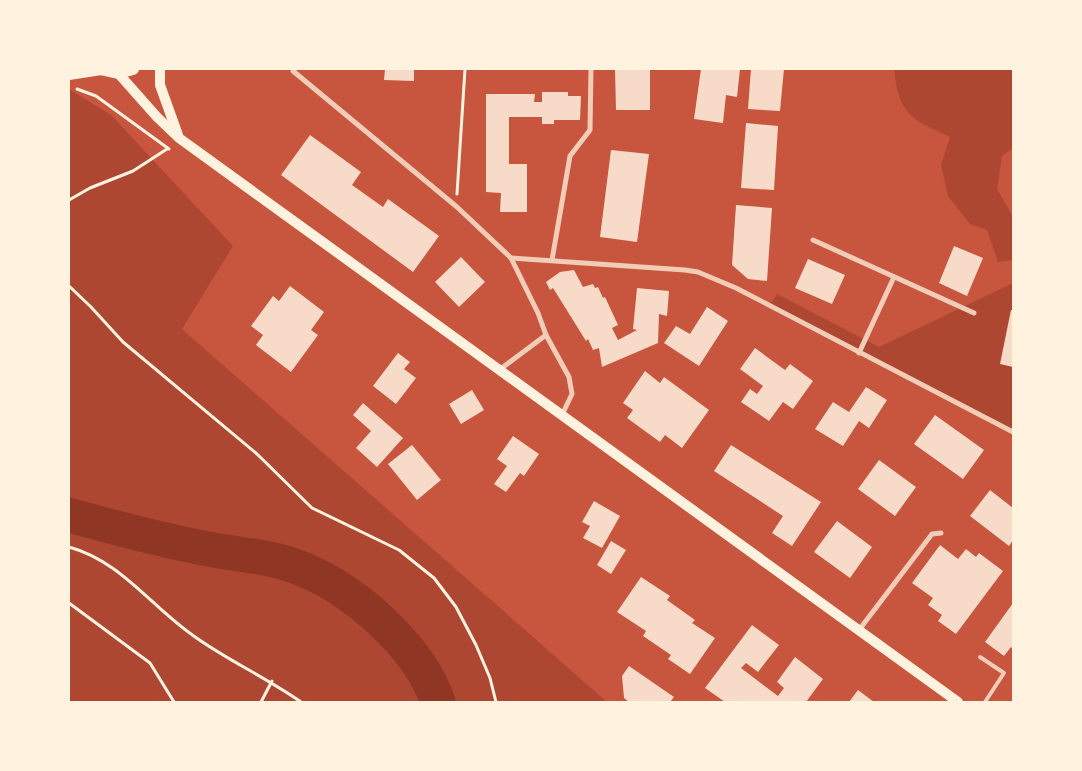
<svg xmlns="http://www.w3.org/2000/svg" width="1082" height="771" font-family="'Varela Round',sans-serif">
  <rect width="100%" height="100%" fill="#c8553d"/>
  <g fill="#ae4732">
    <path d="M 894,69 L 1013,69 L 1013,148 L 1002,156 L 997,189 L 1013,217 L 1013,260 L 998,262 L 987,230 L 970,224 L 948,196 L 941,165 L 950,137 C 911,119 899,115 894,69 Z"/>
    <polygon points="69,89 111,115 233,246 182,329 607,702 69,702"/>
    <polygon points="1013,283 1013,432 769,306 777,294 879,347"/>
  </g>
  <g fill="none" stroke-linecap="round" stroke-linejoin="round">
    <path stroke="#8f3625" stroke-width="35" d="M 69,515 C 115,528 161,540 208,549 C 238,555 269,556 297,567 C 352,587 419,646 438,702"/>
  </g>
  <g fill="#f7dbc8">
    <polygon points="385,69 414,69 414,81 384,80"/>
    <polygon points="615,69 650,69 650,110 616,110"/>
    <polygon points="701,69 740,69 737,97 726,95 723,123 694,119"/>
    <polygon points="751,69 784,69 780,111 748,109"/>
    <polygon points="542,92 568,92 568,96 581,96 580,120 554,120 554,124 542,124 542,117 509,117 509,164 527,164 527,212 500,212 501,193 486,192 486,94 535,94 534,102 542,102"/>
    <polygon points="746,123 778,126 774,190 741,188"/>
    <polygon points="310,135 361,172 352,185 383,207 388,199 439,236 413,272 281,175"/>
    <polygon points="611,150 649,154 637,242 600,237"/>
    <polygon points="736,205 772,208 767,281 748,279 732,265"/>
    <polygon points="954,246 983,258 967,296 939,283"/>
    <polygon points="461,257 485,282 459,307 435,282"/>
    <polygon points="808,259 845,275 832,304 795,288"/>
    <polygon points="574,270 583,287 593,284 595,288 598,287 603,298 605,297 618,325 612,328 618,340 637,330 633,329 637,288 669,291 667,316 659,314 658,343 602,367 599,348 593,350 588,339 586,341 553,288 550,290 546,282 560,272"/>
    <polygon points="290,286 324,312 311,330 318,335 291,372 256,345 263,335 251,326 273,296 279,301"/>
    <polygon points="707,307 728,321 699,366 664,343 676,326 690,334"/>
    <polygon points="1011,310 1013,310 1013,367 1000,364"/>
    <polygon points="755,348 785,370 790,364 813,381 793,409 783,402 769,421 741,402 750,389 757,394 763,386 740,369"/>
    <polygon points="398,353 410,362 404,369 416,378 396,404 373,386"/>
    <polygon points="645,371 660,383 664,377 709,410 682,448 665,435 660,442 627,418 633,410 623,403"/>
    <polygon points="866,387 887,400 869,428 859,421 843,446 815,429 833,402 849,412"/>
    <polygon points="472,390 484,410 461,424 449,404"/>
    <polygon points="363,403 403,438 377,467 356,448 371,431 353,415"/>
    <polygon points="935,415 984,450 963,479 914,444"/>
    <polygon points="513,436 539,454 524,476 520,473 506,492 494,484 507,466 497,459"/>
    <polygon points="412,445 441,480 417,500 388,464"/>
    <polygon points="731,445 821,502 792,546 772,533 783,516 714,471"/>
    <polygon points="879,460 916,487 895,516 858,489"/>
    <polygon points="990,490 1013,508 1013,540 1009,546 970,516"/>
    <polygon points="594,501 620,516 602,548 583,538 590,526 582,522"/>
    <polygon points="837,521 872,547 850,578 814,552"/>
    <polygon points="611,541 626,550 611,574 597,565"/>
    <polygon points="940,545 958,559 966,549 976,557 979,553 1003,571 956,634 938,621 942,615 928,605 933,598 912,583"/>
    <polygon points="641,577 670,596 667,600 695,620 692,623 715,638 690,674 668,659 671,655 643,636 646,631 617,612"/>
    <polygon points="1013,603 1013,649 1011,647 1004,656 985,642"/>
    <polygon points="752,625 779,645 758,672 746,663 741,668 778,696 784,688 777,682 795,657 823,679 806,702 725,702 705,688"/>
    <polygon points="629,666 674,697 670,702 629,702 624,698 622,676"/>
    <polygon points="858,690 874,702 849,702"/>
  </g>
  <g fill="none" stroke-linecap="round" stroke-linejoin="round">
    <g stroke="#fff3e0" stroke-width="3">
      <polyline points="77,89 96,96 169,149"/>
      <polyline points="457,194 465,69"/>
      <polyline points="69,200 90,188 133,171 167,149"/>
      <polyline points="69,286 91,307 123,342 257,454 312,508 399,550 434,578 456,607 476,645 490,678 496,702"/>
      <path d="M 69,547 C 120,561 149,604 191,634 C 226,660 266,677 301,702"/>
      <polyline points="69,603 150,663 174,702"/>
      <polyline points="261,702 272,681"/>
    </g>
    <polyline stroke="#f1ccb7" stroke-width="4" points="980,657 1004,673 985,702"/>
    <g stroke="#f1ccb7" stroke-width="5">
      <polyline points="293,71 457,207 511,258 538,313 546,335 569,377 572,394 562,415"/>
      <polyline points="813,240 974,313"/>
      <polyline points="511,258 685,270 698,272 736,288 1013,432"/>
      <polyline points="552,260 570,156 590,130 591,69"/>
      <polyline points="859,353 894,277"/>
      <polyline points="499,370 546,335"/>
      <polyline points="859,630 932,534 941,533"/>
    </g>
    <g stroke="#fff3e0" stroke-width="10">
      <polyline points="160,69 160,85 178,135"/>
      <polyline points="118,73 157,117 179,138 958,702"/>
    </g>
    <g stroke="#fff3e0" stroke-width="12">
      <polyline points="100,69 118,73 133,69"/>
      <polyline points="69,74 101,69"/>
    </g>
  </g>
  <rect width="1082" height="771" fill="none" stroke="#fff3e0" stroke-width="140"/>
</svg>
